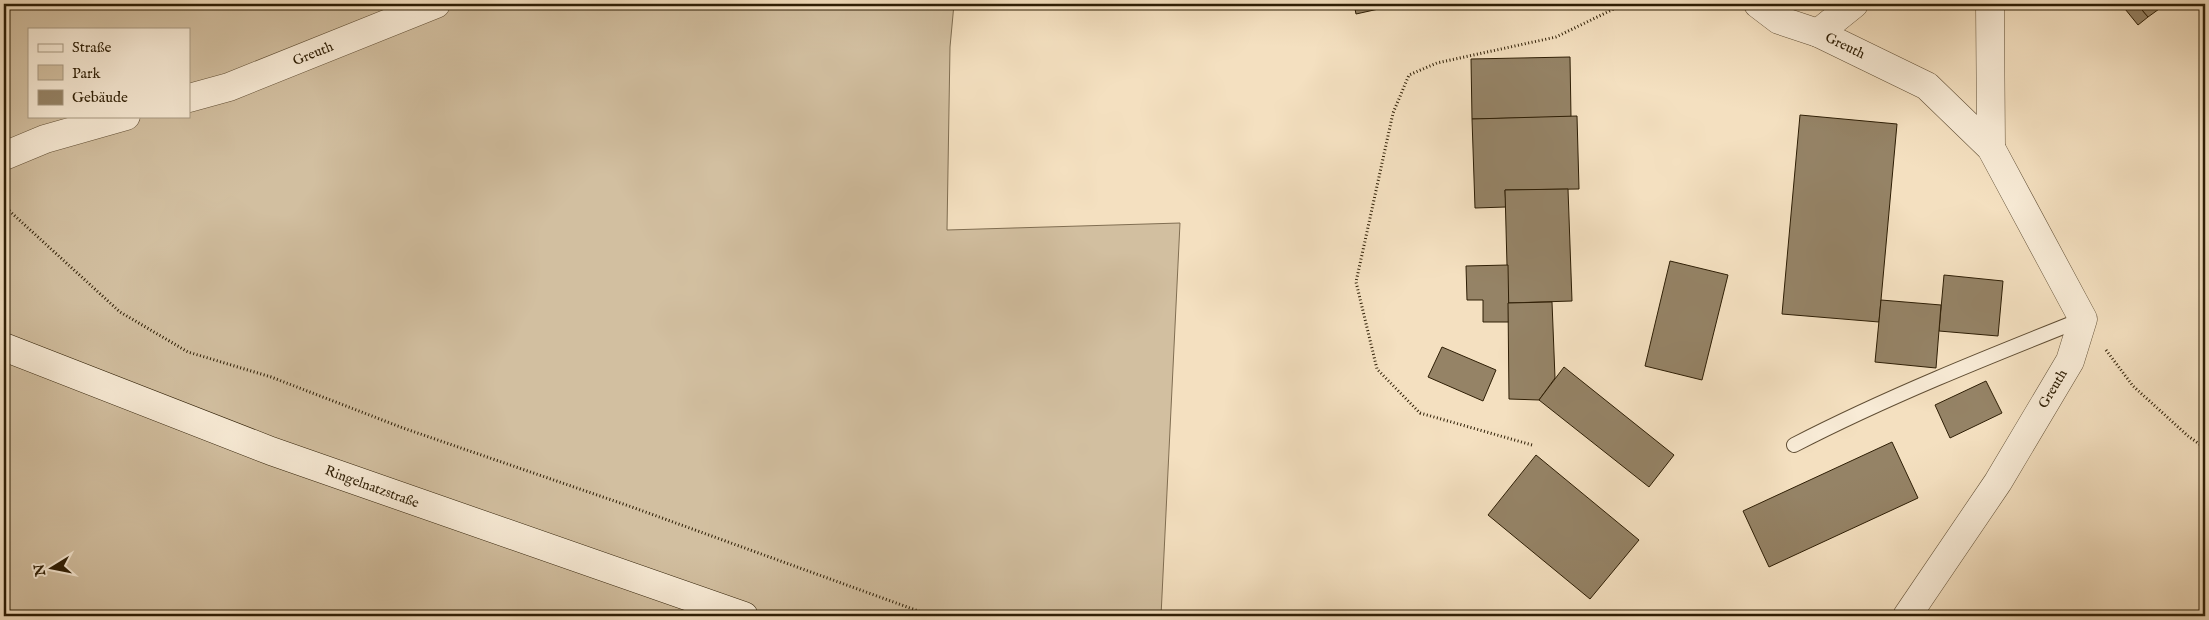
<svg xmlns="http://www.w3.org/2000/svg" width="2209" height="620" font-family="'IM FELL English',serif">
  <rect width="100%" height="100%" fill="#f4e0c0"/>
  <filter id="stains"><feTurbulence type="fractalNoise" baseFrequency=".004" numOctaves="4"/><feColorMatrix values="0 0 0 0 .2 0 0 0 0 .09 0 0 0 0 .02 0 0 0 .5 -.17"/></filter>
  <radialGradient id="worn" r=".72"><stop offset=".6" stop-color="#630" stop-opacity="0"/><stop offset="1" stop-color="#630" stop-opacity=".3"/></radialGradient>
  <path fill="#d2bfa0" stroke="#806e52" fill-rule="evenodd" d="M 4,4 L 954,4 L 950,47 L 947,230 L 1180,223 L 1161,616 L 4,616 ZM 29,29 L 189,29 L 189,116 L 29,116 Z"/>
  <g fill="#958366" stroke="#2e1e05">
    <polygon points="1354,4 1401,4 1356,14"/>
    <polygon points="2121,4 2137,4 2148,17 2138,25"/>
    <polygon points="2137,4 2166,4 2148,17"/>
    <polygon points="1570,57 1571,117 1472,119 1471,59"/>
    <polygon points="1800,115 1897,124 1879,322 1782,314"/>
    <polygon points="1577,116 1579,189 1505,190 1506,207 1475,208 1472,119"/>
    <polygon points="1568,189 1572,301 1508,303 1505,190"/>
    <polygon points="1670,261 1728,275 1702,380 1645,366"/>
    <polygon points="1508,265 1509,322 1483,322 1483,300 1467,300 1466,266"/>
    <polygon points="1944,275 2003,281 1998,336 1939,331"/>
    <polygon points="1881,300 1941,305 1936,368 1875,362"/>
    <polygon points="1552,302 1555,378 1539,400 1509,399 1508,303"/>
    <polygon points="1442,347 1496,370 1483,401 1428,377"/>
    <polygon points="1564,367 1674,455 1649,487 1539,400"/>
    <polygon points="1986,381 2002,413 1950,438 1935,405"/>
    <polygon points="1892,442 1918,498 1769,567 1743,511"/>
    <polygon points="1536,455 1639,540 1590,599 1488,515"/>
  </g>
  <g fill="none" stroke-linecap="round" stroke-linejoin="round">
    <g stroke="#604e34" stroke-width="16">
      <path id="lane" d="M 1794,445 C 1887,397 1985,358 2083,319"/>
    </g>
    <g stroke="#604e34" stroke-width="29">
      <g id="street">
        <polyline points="1758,4 1779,20 1818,33 1927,86 1991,148 2083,319 2070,361 1998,482 1907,616"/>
        <polyline points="1990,4 1991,148"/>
        <polyline points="1818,33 1854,4"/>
        <polyline points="189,98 229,87 436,4"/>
        <polyline points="4,156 45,139 126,116"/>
      </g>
    </g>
    <g stroke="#2e1e05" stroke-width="29">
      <polyline id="secondary" points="4,347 271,451 744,616"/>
    </g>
    <g stroke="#2e1e05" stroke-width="3" stroke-dasharray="1 2.5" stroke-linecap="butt">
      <polyline points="4,206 120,312 188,352 271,377 403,428 629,506 932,616"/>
      <polyline points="2106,350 2133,386 2188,436 2205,448"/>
      <polyline points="1532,445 1420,413 1377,369 1356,282 1393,113 1409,75 1437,63 1556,37 1624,4"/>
    </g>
    <use href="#lane" stroke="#f8ebd6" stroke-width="14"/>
    <use href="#street" stroke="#f8ebd6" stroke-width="28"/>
    <use href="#secondary" stroke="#f8ebd6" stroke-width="28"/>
  </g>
  <g text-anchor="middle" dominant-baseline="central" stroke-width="4" stroke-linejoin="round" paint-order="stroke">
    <g font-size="14" fill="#2e1e05" stroke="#f8ebd6">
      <text transform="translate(1845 46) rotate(26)">Greuth</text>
      <text transform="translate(313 54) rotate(-22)">Greuth</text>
      <text transform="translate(2053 389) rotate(-59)">Greuth</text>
      <text transform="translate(372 487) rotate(20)">Ringelnatzstraße</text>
    </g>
  </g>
  <rect width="2209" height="620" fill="none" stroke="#f4e0c0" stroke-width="20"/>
  <rect x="5" y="5" width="2199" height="610" fill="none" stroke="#2e1e05" stroke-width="2.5"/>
  <rect x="10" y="10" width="2189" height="600" fill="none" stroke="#2e1e05"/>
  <rect x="28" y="28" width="162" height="90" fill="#f8ebd6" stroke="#a79982"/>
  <rect x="38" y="44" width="25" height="8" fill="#f8ebd6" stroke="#a79982"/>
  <text x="72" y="52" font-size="15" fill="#2e1e05">Straße</text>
  <rect x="38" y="65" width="25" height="15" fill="#d2bfa0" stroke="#a79982"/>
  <text x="72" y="78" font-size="15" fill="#2e1e05">Park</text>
  <rect x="38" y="90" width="25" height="15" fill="#958366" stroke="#a79982"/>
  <text x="72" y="102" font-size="15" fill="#2e1e05">Gebäude</text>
  <g transform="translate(52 568) rotate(260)" stroke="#f8ebd6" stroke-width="4" paint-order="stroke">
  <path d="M0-4L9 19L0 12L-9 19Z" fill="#2e1e05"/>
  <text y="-8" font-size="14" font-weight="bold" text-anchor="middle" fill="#2e1e05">N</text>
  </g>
  <rect width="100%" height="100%" filter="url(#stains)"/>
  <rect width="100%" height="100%" fill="url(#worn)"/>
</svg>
